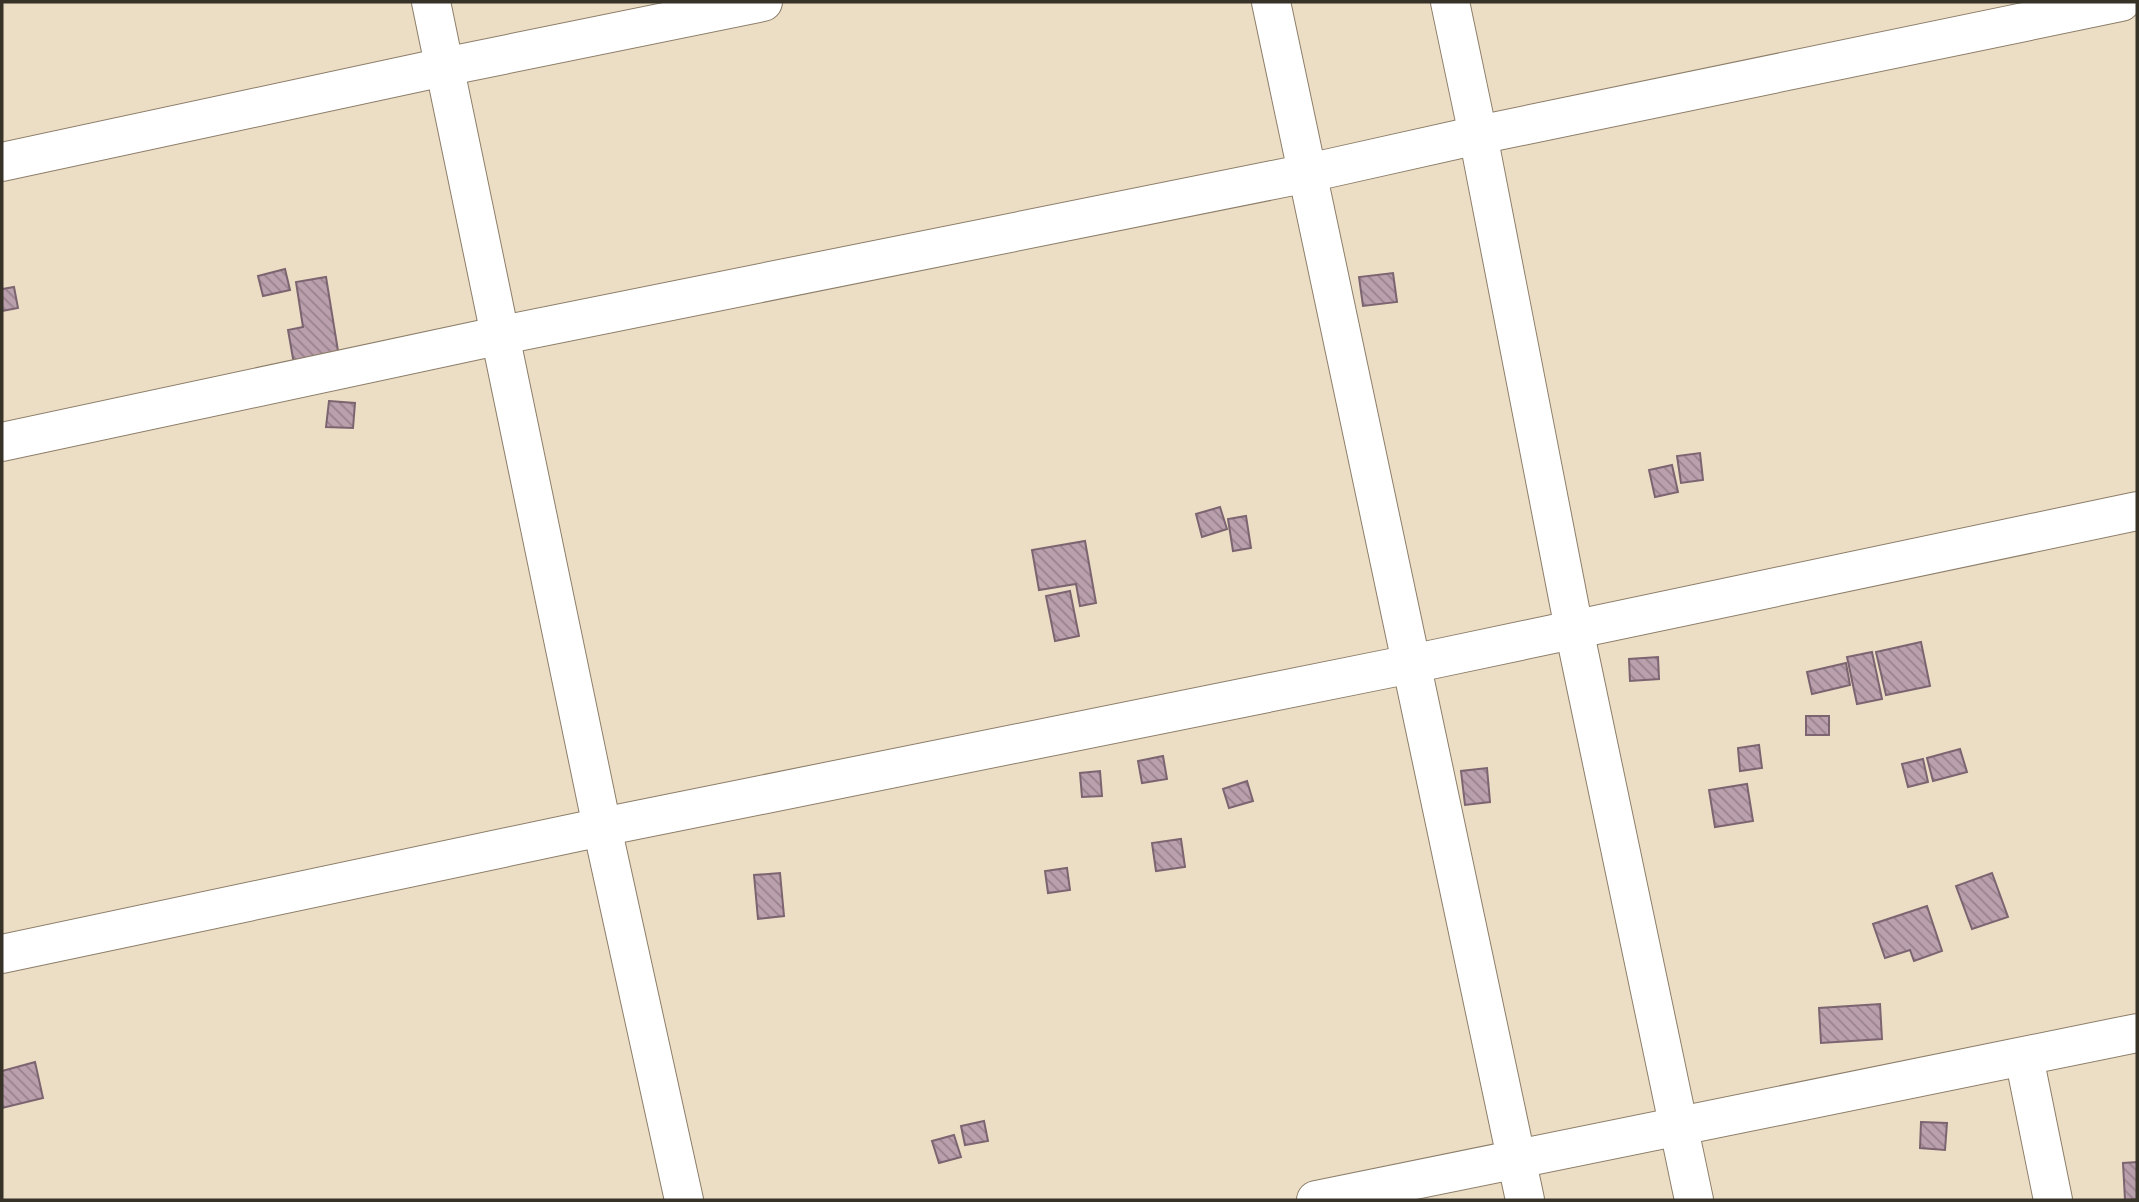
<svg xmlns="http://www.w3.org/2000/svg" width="2139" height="1202" font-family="Overpass,sans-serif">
  <defs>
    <pattern id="building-back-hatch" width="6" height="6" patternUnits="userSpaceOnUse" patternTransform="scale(1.75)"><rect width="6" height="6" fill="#ba9fac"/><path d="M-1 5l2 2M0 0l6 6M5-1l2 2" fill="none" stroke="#98828c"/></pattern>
  </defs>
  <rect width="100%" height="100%" fill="#ecddc5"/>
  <g fill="url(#building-back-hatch)" stroke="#7c6470" stroke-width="2">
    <polygon points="285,269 290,290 263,296 258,276"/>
    <polygon points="1393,273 1397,302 1363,306 1359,277"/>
    <polygon points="326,277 339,357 294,364 288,330 303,327 296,282"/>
    <polygon points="14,287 18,308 2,311 2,289"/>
    <polygon points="329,401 355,403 353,428 326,427"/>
    <polygon points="1700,453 1703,480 1681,483 1677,456"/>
    <polygon points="1672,465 1678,492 1655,497 1649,470"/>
    <polygon points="1220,507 1227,529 1202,537 1196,514"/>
    <polygon points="1246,516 1251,548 1233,551 1228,519"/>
    <polygon points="1085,541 1096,603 1080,606 1076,584 1039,590 1032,550"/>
    <polygon points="1070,591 1079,636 1055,641 1046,596"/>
    <polygon points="1921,642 1930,686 1886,695 1876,652"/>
    <polygon points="1872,652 1882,699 1857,704 1847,657"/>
    <polygon points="1658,657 1659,679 1630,681 1629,659"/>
    <polygon points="1846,663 1850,685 1812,694 1807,672"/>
    <rect x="1806" y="716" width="23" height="19"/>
    <polygon points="1759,745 1762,768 1740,771 1738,748"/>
    <polygon points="1960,749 1967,772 1933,781 1927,758"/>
    <polygon points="1163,756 1167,779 1142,783 1138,761"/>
    <polygon points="1923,759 1928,782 1908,787 1902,764"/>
    <polygon points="1487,768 1490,802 1465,805 1461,771"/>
    <polygon points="1100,771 1102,796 1082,797 1080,773"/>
    <polygon points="1247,781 1253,801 1229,808 1223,789"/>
    <polygon points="1747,784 1753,821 1715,827 1709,790"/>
    <polygon points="1181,839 1185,867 1156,871 1152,843"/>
    <polygon points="1067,868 1070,890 1048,893 1045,871"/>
    <polygon points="780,873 784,916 758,919 754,875"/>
    <polygon points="1992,873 2008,917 1972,929 1956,886"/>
    <polygon points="1927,906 1942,951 1914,961 1910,950 1885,958 1873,924"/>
    <polygon points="1880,1004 1882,1039 1821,1043 1819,1008"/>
    <polygon points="35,1062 43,1098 2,1108 2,1071"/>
    <polygon points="984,1121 988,1141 965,1145 961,1126"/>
    <polygon points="1921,1122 1947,1123 1945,1150 1920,1148"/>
    <polygon points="954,1135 961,1157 939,1163 932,1141"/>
    <polygon points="2137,1162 2137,1199 2125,1200 2123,1163"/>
  </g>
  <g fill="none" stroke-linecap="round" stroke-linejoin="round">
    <g stroke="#8c7e69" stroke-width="40">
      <g id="minor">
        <polyline points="431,2 602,827 684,1200"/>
        <polyline points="1271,2 1525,1200"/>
        <polyline points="1450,2 1478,135 1574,629 1694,1200"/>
        <polyline points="2,162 444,67 763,2"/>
        <polyline points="2,442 502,335 1308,173 1478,135 2121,2"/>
        <polyline points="2,954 602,827 1411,664 2137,511"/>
        <polyline points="2024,1057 2053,1200"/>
        <polyline points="1316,1200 2137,1033"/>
      </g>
    </g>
    <use href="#minor" stroke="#fff" stroke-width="38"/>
  </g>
  <rect width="2139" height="1202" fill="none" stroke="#373228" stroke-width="7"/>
</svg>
